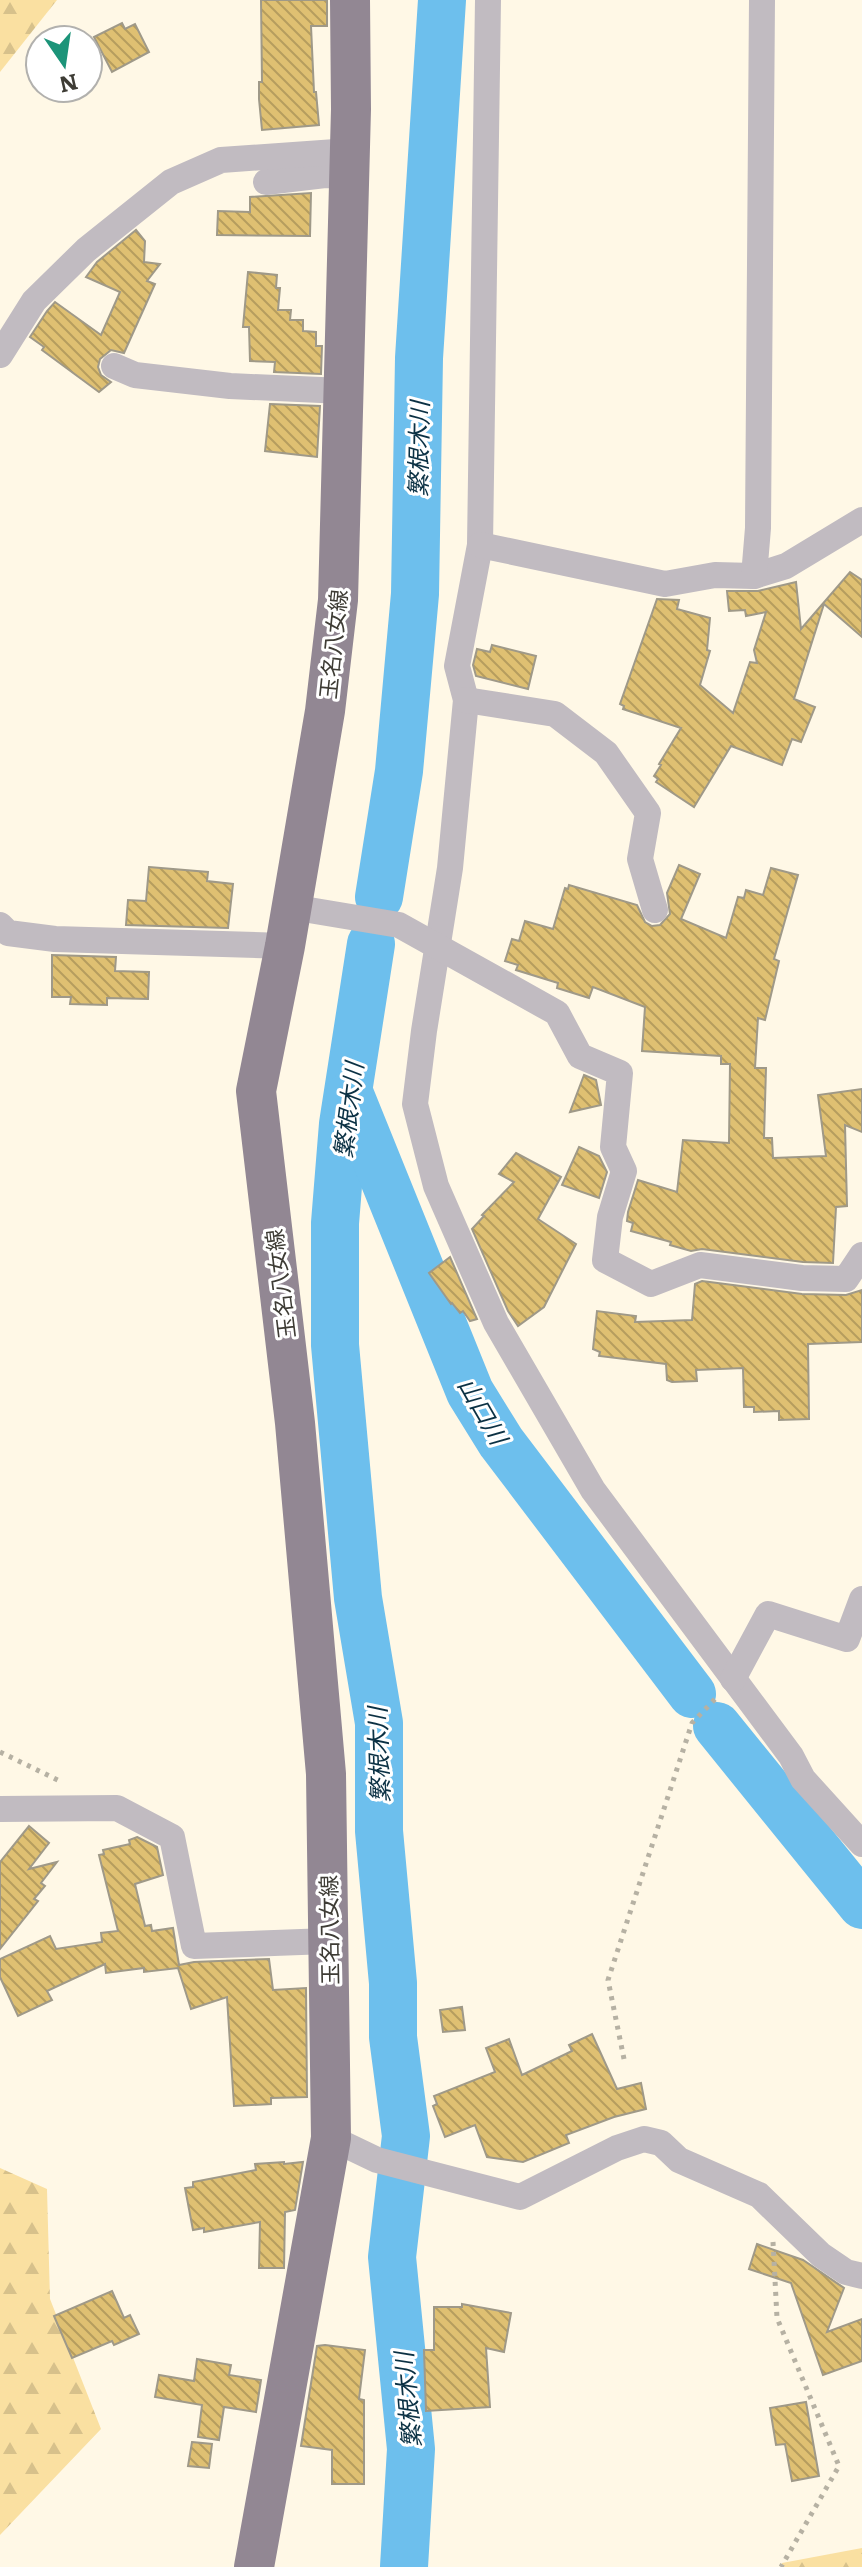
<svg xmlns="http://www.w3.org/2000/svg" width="862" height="2567" font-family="Literata,'Noto Sans JP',serif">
  <defs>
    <pattern id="forest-firs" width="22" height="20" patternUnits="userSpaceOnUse" patternTransform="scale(2)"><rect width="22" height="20" fill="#fae0a1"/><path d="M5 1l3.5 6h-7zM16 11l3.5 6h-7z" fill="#d7c18b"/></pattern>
    <pattern id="building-back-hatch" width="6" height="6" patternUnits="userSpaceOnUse" patternTransform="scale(2)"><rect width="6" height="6" fill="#dfc072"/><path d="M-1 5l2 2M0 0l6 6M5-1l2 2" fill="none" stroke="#b69d5e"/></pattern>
  </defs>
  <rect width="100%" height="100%" fill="#fff8e6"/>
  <g fill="url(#forest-firs)">
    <polygon points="0,0 57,0 0,72"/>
    <polygon points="0,2168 47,2189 50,2299 101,2429 0,2535"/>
    <polygon points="862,2548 862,2567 782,2567 782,2563"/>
  </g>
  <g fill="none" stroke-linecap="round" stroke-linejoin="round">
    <g stroke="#6dbfed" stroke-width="48">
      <polyline points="379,897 399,771 415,594 419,358 442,0"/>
      <polyline points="371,944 343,1124 335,1223 335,1345 358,1598 379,1723 379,1831 393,1983 393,2037 406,2136 392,2257 411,2449 404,2567"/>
      <polyline points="350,1095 470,1392 501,1442 692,1694"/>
      <polyline points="717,1726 862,1905"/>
    </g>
  </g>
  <g fill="url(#building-back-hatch)" stroke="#9f9988" stroke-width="2">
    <polygon points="261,0 327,0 327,26 311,26 314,92 316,92 319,125 262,130 259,99 259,82 262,82"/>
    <polygon points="122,23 125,29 135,24 149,52 112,72 94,37"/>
    <polygon points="311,193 310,236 217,235 218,211 250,212 250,197"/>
    <polygon points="136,230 145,241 144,262 160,264 147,281 155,284 124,353 111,350 100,359 98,367 101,375 111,382 99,392 42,350 44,347 30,337 47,311 55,302 101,335 120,292 86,277 97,262"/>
    <polygon points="248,272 277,275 276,288 280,288 278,310 291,310 290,320 303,320 303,331 316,332 316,346 322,346 321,374 274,372 275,362 250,361 249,327 243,327"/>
    <polygon points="270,404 320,406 317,457 265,451"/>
    <polygon points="850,572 862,580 862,637 824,604 794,699 815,707 801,742 792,739 782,765 731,746 694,807 656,782 658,779 654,776 661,765 659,764 681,728 623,709 624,706 620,704 657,599 679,600 677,609 710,618 707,650 710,651 700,685 733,713 750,662 757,663 754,650 766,612 746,616 745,610 729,611 727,591 758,591 796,582 801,629"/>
    <polygon points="492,645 536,656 528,689 476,676 473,665 477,649 490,652"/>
    <polygon points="679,865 700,874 681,919 726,938 738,897 744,898 746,890 763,895 771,868 798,875 774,959 779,961 765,1020 758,1018 755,1068 766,1068 764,1138 772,1138 773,1158 826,1156 818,1095 862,1089 862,1132 845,1125 847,1206 836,1207 833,1263 803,1262 702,1249 691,1251 670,1245 671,1242 631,1231 633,1223 627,1221 628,1212 638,1180 677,1192 683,1140 729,1143 730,1064 721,1064 721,1056 642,1051 645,1007 593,987 589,998 557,988 558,983 516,970 518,965 505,961 512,939 519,941 525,921 553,929 565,888 568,889 569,885 637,905 645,922 652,926 660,925 670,914 667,893"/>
    <polygon points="149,867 208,872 207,881 233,884 228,928 126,925 128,900 146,901"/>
    <polygon points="52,955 116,957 115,971 149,972 148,999 107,998 107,1005 70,1004 71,997 52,997"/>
    <polygon points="584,1075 596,1080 601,1105 570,1112"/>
    <polygon points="579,1147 599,1156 607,1172 599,1198 562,1185"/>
    <polygon points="516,1153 561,1177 538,1219 576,1244 544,1307 518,1326 508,1311 472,1229 484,1216 482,1215 514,1182 499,1174"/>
    <polygon points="450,1257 477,1319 470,1321 463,1311 460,1313 452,1303 451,1304 429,1273"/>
    <polygon points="702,1281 802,1294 846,1295 862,1290 862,1342 808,1344 809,1419 779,1420 779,1411 754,1412 754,1407 744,1407 743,1368 696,1370 697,1381 672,1382 667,1380 666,1364 599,1356 600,1352 593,1349 597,1311 636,1316 635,1322 692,1320 695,1284"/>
    <polygon points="29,1826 49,1843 29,1869 57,1862 41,1883 45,1886 34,1899 38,1901 0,1949 0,1862"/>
    <polygon points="137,1837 157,1847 163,1875 135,1884 145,1926 151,1925 152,1931 173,1928 179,1965 194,1962 269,1959 273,1990 306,1988 307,2097 271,2098 271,2104 234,2106 227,1997 191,2009 178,1968 144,1972 144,1968 106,1973 105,1964 47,1991 52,2000 18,2016 0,1977 0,1959 50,1936 56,1949 102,1942 101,1933 118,1931 99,1855 104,1854 103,1850 130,1844 129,1840"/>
    <polygon points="462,2007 465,2030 443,2032 440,2010"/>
    <polygon points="592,2034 617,2089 641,2083 646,2109 614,2117 566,2135 569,2143 523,2162 487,2157 475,2125 445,2137 433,2106 437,2104 434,2096 495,2072 486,2048 509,2039 522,2075 572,2051 569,2045"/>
    <polygon points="284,2162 284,2164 303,2162 295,2210 285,2212 284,2268 259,2268 260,2222 204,2232 204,2228 193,2230 185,2188 193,2187 193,2182 256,2170 255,2164"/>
    <polygon points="757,2244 803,2260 844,2288 827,2332 862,2319 862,2361 823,2375 791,2283 749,2269"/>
    <polygon points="112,2291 124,2318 130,2315 139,2334 114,2345 112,2341 72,2358 54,2316"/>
    <polygon points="462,2304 511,2313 504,2352 486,2348 490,2407 426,2411 424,2350 434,2350 434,2307 462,2307"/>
    <polygon points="325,2345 365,2350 359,2399 364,2400 364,2484 332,2484 332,2450 301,2446 317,2346"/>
    <polygon points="197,2359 231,2365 229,2375 261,2380 256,2412 224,2407 219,2440 198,2437 202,2405 155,2397 159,2375 194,2381"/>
    <polygon points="806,2402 819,2476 792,2481 785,2444 776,2445 770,2408"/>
    <polygon points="192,2442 212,2444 209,2468 188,2466"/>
  </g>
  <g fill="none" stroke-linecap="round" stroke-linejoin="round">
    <g stroke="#b6b1a3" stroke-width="5" stroke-dasharray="4 6" stroke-linecap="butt">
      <polyline points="0,1752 62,1782"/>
      <polyline points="624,2059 608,1980 692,1723 716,1698"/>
      <polyline points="773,2242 777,2318 839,2466 781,2567"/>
    </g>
    <g stroke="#c1bbc1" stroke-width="26">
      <polyline points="488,0 480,545 457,666 466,700 450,868 424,1031 415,1104 436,1186 496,1323 593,1490 791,1756 803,1779 862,1844"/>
      <polyline points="266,182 325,175 349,176"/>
      <polyline points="0,355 34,301 86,250 171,182 221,160 350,151"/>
      <polyline points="114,366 135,375 230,386 343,391"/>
      <polyline points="480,545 665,584 715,575 754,576 786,566 862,520"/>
      <polyline points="754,576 758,528 762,0"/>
      <polyline points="466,700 555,714 606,753 648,813 640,859 655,910"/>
      <polyline points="291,907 399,925 557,1013 580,1056 620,1073 613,1147 624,1171 610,1217 605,1260 651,1284 700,1265 802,1278 846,1279 862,1255"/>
      <polyline points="0,925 8,933 55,939 285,946"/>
      <polyline points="733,1679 768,1614 847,1639 862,1599"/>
      <polyline points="0,1809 117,1808 172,1837 194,1946 328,1941"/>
      <polyline points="331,2138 377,2160 520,2197 617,2148 644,2139 661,2143 679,2160 759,2195 821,2255 846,2272 862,2276"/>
    </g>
    <polyline stroke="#928793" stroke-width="40" points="254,2567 331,2138 326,1774 295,1423 256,1091 285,946 325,711 338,600 351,109 350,0"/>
  </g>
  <g text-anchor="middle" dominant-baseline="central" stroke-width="6" stroke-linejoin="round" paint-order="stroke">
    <g font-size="22" fill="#3e3c35" stroke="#fff">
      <text transform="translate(332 644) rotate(-84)">玉名八女線</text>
      <text transform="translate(279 1284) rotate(-97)">玉名八女線</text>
      <text transform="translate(328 1930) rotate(-91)">玉名八女線</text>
    </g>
    <g font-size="24" font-style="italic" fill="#0b3144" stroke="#fff">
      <text transform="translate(417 449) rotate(-89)">繁根木川</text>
      <text transform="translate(347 1110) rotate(-83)">繁根木川</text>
      <text transform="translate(484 1410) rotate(60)">山口川</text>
      <text transform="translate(377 1755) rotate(-92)">繁根木川</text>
      <text transform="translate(406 2400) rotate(-95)">繁根木川</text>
    </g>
  </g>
  <g transform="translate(64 64) rotate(167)"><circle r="38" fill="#ffffff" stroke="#b2b1ae" stroke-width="2"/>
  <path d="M0-6L14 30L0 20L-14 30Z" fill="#1c9479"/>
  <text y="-12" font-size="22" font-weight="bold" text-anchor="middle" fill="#3e3c35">N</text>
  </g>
</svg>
